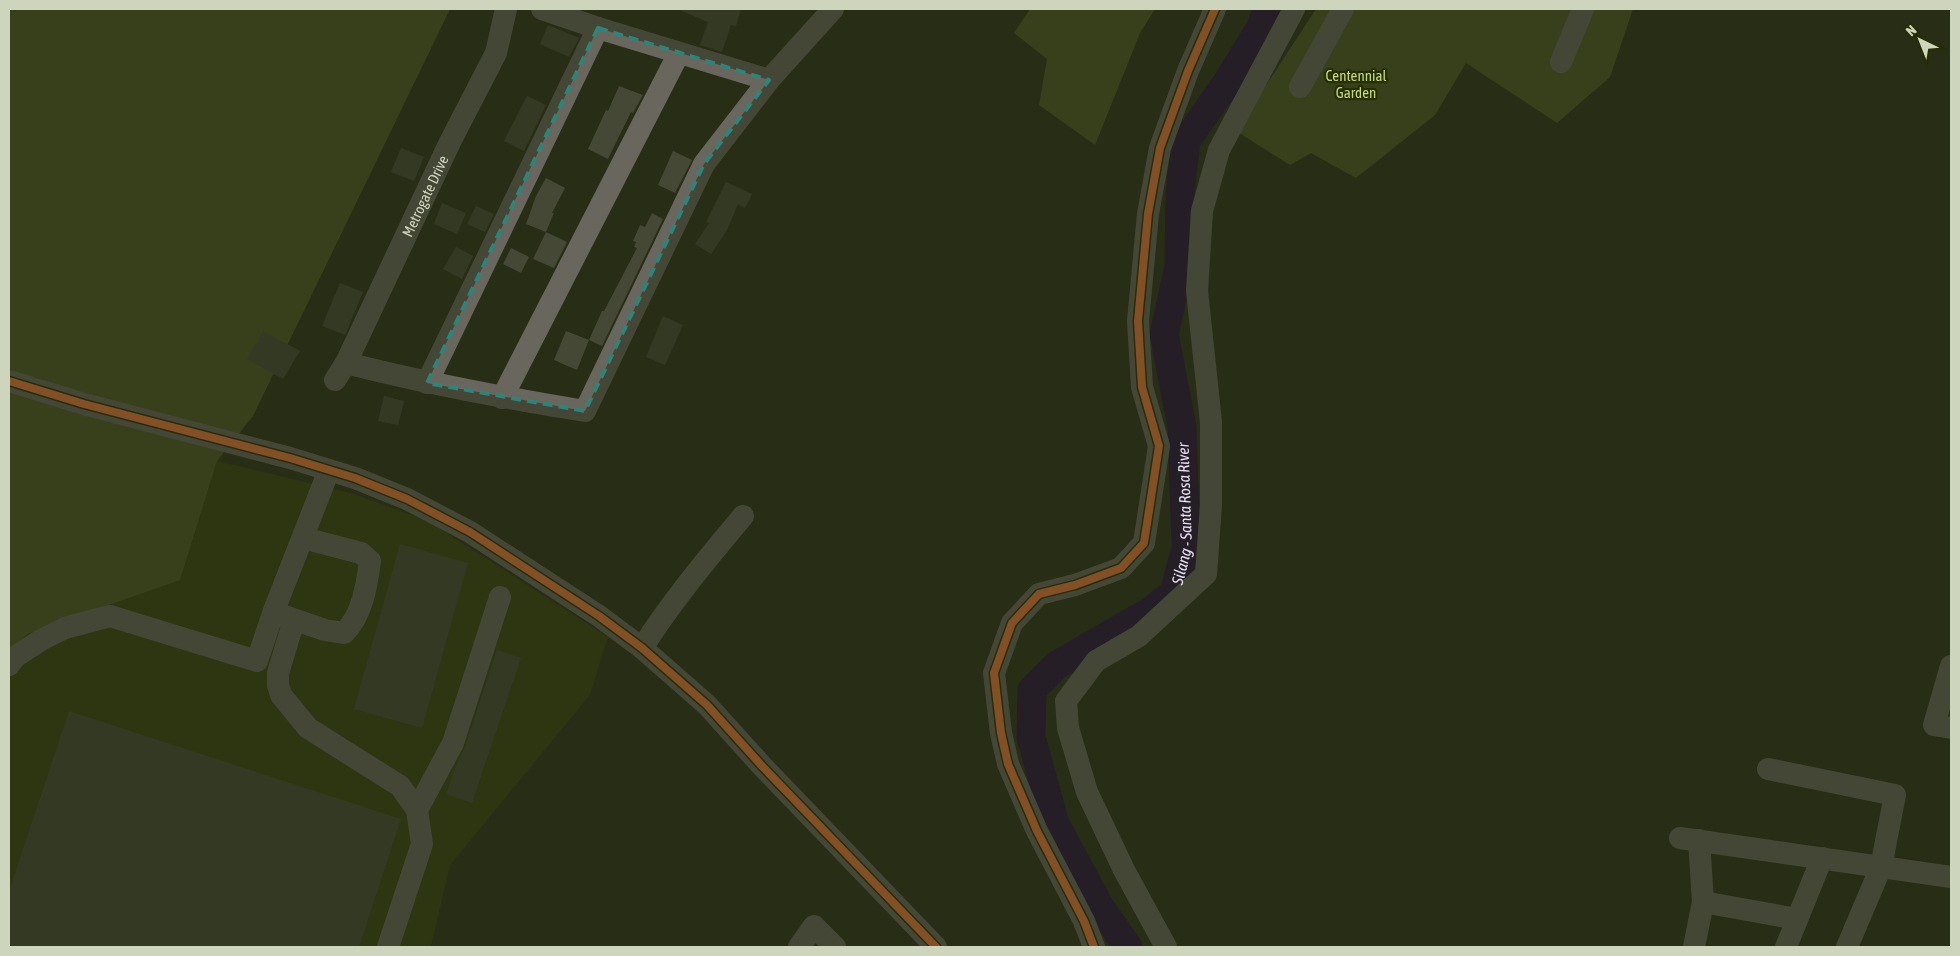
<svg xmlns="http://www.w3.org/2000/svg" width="1960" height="956" font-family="'Asap Condensed',sans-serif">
  <rect width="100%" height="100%" fill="#282e16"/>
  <polygon fill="#343e0c" points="217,461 351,493 428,521 608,637 590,695 450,865 431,947 9,947 9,653 27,634 180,580"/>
  <g fill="#4b5723">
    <polygon points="9,9 450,9 253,416 217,461 180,580 27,634 9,653"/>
    <polygon points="1030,9 1155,9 1140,33 1095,145 1039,105 1047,59 1014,33"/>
    <polygon points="1316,9 1633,9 1610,77 1557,123 1466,63 1435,115 1356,178 1311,153 1290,165 1236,131"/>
  </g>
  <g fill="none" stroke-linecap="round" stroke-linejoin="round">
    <path stroke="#230d3b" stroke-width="29" id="s1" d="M 1128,947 L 1100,907 L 1055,824 L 1031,737 L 1032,690 L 1057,665 L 1149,612 L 1174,593 L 1186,548 L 1182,427 L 1164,334 L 1179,267 L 1180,193 L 1186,141 L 1228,81 L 1261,27 L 1267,9"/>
  </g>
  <g fill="#444835">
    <polygon points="677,9 741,9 736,26 731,25 722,52 700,45 708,22"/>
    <polygon points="548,25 579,38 569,57 540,44"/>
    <polygon points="619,86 643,95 633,113 631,112 608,159 588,149 606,110 608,111"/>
    <polygon points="527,96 546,105 524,151 504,141"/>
    <polygon points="401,148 424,157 414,181 391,172"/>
    <polygon points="673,151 692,160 675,193 658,185"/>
    <polygon points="546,178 565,188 552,213 554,213 546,232 526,224 536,196"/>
    <polygon points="726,182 752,194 745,208 738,204 727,230 711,254 695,244 709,223 706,222"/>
    <polygon points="442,203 466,213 457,234 434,224"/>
    <polygon points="476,206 494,214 485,232 467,224"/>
    <polygon points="652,213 663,219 602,346 589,340 602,311 604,311 637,248 634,247 636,242 633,241 640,225 645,227"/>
    <polygon points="546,232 567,242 554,268 533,259"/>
    <polygon points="456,247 473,256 462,279 443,269"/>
    <polygon points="511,248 529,257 521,273 503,264"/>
    <polygon points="340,283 363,292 345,335 322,326"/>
    <polygon points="663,316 683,325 665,365 646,357"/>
    <polygon points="263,331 300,351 283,379 247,359"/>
    <polygon points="566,331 589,340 577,370 554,360"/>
    <polygon points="384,396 404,401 398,425 378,421"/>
    <polygon points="400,544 468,563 422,728 354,709"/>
    <polygon points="497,650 521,658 472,803 446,794 456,766 465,747"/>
    <polygon points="69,711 401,819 359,947 9,947 9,892"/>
  </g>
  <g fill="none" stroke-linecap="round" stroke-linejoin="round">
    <g stroke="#69675d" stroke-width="22">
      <polyline points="542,9 598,28 769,80"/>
      <polyline points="1561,62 1583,9"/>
      <polyline points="1300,87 1343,9"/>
      <path d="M 346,363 C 425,383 504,398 585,411 L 704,164 L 769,80 L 833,9"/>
      <path id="s2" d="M 335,380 L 346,363 L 450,142 L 496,53 L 506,9"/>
      <polyline points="9,381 84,404 290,458 355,478 407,499 470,532 599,616 642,648 707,705 762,766 936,947"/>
      <polyline points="427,383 598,28"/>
      <polyline points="502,398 679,53"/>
      <path d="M 281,615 L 325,630 L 344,633 C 362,616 367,585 370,561 L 361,553 L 303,538"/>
      <polyline points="294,620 278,673 278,685 281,695 308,728 400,786 417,810 422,844 388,947"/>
      <path d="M 642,648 C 672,601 707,559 743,516"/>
      <polyline points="9,665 15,657 41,640 65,628 110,616 257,661 273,613 329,470"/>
      <polyline points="1951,666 1934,725 1951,728"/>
      <polyline points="1768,769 1895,795 1881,867 1847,947"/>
      <polyline points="417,810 453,743 500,597"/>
      <polyline points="1680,838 1951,877"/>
      <polyline points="1703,902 1797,919"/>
      <polyline points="799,947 814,926 835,947"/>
      <polyline points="1094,947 1084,921 1037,831 1008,764 1001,733 994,673 1012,623 1039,594 1075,585 1121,568 1144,543 1159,446 1142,387 1138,321 1148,214 1160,148 1188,71 1215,9"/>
      <polyline points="1166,947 1124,870 1087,792 1068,728 1066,701 1096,661 1139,636 1206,574 1211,505 1211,422 1197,291 1202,211 1219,150 1294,9"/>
      <polyline points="1694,947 1703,902 1699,840"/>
      <polyline points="1786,947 1822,858"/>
    </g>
    <g stroke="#252d01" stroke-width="11">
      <g id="cycleway">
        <polyline points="9,381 84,404 290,458 355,478 407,499 470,532 599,616 642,648 707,705 762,766 936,947"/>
        <polyline points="1094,947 1084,921 1037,831 1008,764 1001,733 994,673 1012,623 1039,594 1075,585 1121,568 1144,543 1159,446 1142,387 1138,321 1148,214 1160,148 1188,71 1215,9"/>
      </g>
    </g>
    <use href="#cycleway" stroke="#f17a3a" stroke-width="8"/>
  </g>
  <path d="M0 0H1960V956H0ZM 598,28 L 769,80 L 704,164 L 585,411 L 427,383 Z" fill="#282e16" fill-opacity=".55" fill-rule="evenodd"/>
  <path fill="none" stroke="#2c847a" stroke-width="4" stroke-dasharray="10 6" stroke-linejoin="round" d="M 598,28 L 769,80 L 704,164 L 585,411 L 427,383 Z"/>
  <g text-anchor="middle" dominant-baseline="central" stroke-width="4.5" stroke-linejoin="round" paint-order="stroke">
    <g font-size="15" fill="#c3db7b" stroke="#252d01">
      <text x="1356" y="75">Centennial<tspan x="1356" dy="17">Garden</tspan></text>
    </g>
    <g font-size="15" fill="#ced5bd" stroke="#252d01">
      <text stroke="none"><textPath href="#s2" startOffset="205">Metrogate Drive</textPath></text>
    </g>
    <g font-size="16" font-style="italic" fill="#e5e0f2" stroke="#252d01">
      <text stroke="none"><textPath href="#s1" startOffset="534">Silang - Santa Rosa River</textPath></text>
    </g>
  </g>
  <rect width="1960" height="956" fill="none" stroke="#ced5bd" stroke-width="20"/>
  <g transform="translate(1920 40) rotate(317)" stroke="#252d01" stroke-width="4" paint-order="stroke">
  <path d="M0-4L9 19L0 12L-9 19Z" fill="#ced5bd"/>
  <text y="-8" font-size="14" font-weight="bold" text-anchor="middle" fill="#ced5bd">N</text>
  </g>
</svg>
